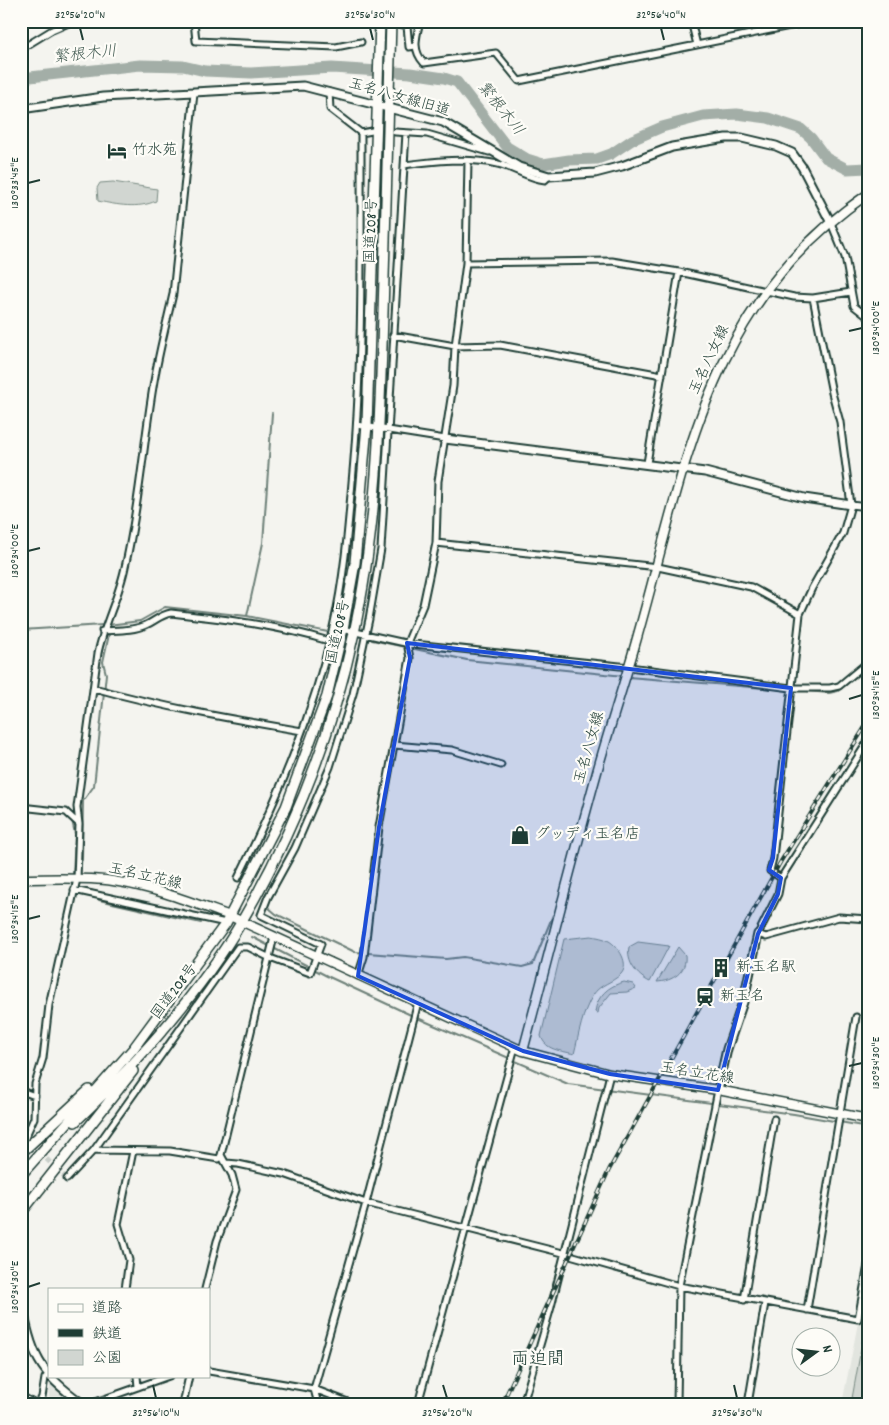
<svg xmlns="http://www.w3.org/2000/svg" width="889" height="1425" font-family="Dekko,'Klee One',sans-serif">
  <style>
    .built { fill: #e2e5df }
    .green { fill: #d1d6d1; stroke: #788a82 }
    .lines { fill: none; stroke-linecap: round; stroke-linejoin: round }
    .stream { stroke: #6e8179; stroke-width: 2 }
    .river { stroke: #a3aea7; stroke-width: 11 }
    .street-tunnel { stroke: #c9cfca; stroke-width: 5; stroke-dasharray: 5 2.5; stroke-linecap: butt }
    .street-casing { stroke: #1f3d34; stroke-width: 9 }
    .secondary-casing { stroke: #1f3d34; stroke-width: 11 }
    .primary-casing { stroke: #1f3d34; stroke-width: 11 }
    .highway-casing { stroke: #1f3d34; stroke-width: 12 }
    .street { stroke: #fdfcf7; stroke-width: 5 }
    .secondary { stroke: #fdfcf7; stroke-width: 7 }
    .primary { stroke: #fdfcf7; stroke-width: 8 }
    .highway { stroke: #fdfcf7; stroke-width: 9 }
    .rail-casing { stroke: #1f3d34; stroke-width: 4 }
    .rail { stroke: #fdfcf7; stroke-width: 2; stroke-dasharray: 5.5; stroke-linecap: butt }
    .marked { fill: #1d4ed8; fill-opacity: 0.2; stroke: #1d4ed8; stroke-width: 4; stroke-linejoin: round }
    .ticks { fill: none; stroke: #1f3d34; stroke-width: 2 }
    .labels { text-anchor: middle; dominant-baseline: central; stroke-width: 4.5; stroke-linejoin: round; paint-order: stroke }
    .street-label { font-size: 15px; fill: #1f3d34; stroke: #fdfcf7 }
    .poi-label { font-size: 15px; fill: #1f3d34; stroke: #fdfcf7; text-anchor: start }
    .water-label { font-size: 16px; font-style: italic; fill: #475f56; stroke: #fdfcf7 }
    .quarter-label { font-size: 18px; fill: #1f3d34; stroke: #fdfcf7 }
    .neatline { fill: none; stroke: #1f3d34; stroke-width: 2 }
    .ticks-label { font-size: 12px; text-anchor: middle; fill: #1f3d34 }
  </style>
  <rect width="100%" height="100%" fill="#f4f4ef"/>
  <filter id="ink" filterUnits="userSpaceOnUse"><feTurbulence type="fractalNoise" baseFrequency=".02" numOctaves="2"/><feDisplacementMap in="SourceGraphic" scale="10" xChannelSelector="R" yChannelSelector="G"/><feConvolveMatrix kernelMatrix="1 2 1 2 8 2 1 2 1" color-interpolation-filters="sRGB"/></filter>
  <g filter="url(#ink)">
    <path class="built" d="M868 1272V1404H842Z
      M50 1384 70 1403 72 1404H48Z"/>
    <path class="green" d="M113 182 157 189 156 201C138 209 117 205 98 201L97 188 100 183Z
      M591 936C597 937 604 938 609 941 619 947 630 964 621 974 612 983 600 984 593 995 582 1013 579 1034 574 1054 560 1050 546 1051 541 1036L564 939Z
      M638 942 669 946 650 982C637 976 626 962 629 947Z
      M678 947 685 955C687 972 673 981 657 982Z
      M624 982 633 984 636 988 627 992 611 993 599 1008 598 1013 595 1012C597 996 608 986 624 982Z
      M865 1327H868V1404H851Z"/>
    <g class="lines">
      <path class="stream" d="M247 616 263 543 272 413
        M108 625 140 621 165 607 247 616 328 632
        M21 630 104 625
        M372 640 467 660 624 676
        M628 677 788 690
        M795 690 829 693 838 691 863 671
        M21 810 32 811
        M72 820 75 834 73 875
        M82 860 83 801 94 786 106 674 103 662 111 625
        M81 888 127 899
        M99 900 201 923
        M269 908 276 914 355 952 446 959 463 957 522 967 533 964 553 915
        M252 937 327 976 413 1016 568 1084 794 1114 868 1127"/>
      <path class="river" d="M21 78 140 65 183 66 205 71 251 73 332 68 410 73 444 78 457 82 507 147 527 159 543 164 569 160 597 159 611 154 632 140 662 127 703 116 737 114 768 118 801 129 811 138 826 158 847 169 868 168"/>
      <path class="street-tunnel" d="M25 1138 67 1179"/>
      <g class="street-casing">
        <path id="street" d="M194 21 196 41 336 47 361 42
          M420 21C416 38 412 50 424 63L496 53 519 81 815 21
          M691 21 697 45
          M391 22 407 26 409 47 415 46
          M21 49 52 30 73 21
          M329 92 330 109 361 133 372 131
          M395 132 427 134 489 152
          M468 161 466 263 455 346 453 386 438 481 436 543 423 605 407 643 410 658 394 745 452 750 501 765
          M404 165C434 161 468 157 498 164 515 168 527 178 545 180L549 176
          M831 223 845 257 854 306 868 317
          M466 263 612 261 679 272 794 297 813 298 851 292
          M393 335 455 346 500 345 662 375
          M357 425 445 439
          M647 463 679 272
          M851 505 868 507
          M436 543 658 567 751 587 800 614
          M333 627 405 643 629 667 791 688H830L839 686 868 662
          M102 631C116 630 133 631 146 625 155 621 160 615 171 613 224 619 277 625 329 641
          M94 688C162 707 231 719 302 731
          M868 741 781 878 778 894 758 934 766 937 839 917 868 919
          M21 807 66 812 79 824
          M238 878C278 797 313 716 333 627 344 580 348 530 352 482 363 366 361 250 361 133
          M781 878 770 871 773 858 800 614 812 588 843 533 851 505 840 422 832 393 813 298
          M74 890 226 923
          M358 976 364 957 379 827 394 745
          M21 1091 35 1096
          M21 1137 25 1138 34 1118 35 1084 43 1058 49 1005 77 879 79 824 77 807 98 653C104 624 119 597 125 567 139 508 143 447 153 387 158 356 166 325 173 294L194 93
          M94 1150 170 1151 219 1159 221 1155
          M226 1163 238 1164 284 1174 366 1203 563 1253 679 1286 858 1319 868 1265
          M67 1179 94 1150 238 947H248L270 958 310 973 321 944 261 915 268 897 295 848 330 767 353 694 369 619 381 549 406 133
          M125 1289 129 1260 118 1224 133 1151
          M205 1289 217 1241 236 1190 232 1175 221 1155 274 937
          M744 1300 774 1119
          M807 1310 856 1017
          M209 1371 314 1389 353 1404
          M137 1376 138 1387
          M21 1396 33 1403H39L42 1397 45 1378 48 1375
          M90 1404 169 1376
          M183 1404 189 1376
          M318 1404 314 1389 366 1203 418 1002
          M418 1404 515 1047
          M523 1404 551 1307 610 1074
          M677 1404 679 1286 718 1090
          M748 1404 765 1303"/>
      </g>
      <g class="secondary-casing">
        <path id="secondary" d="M21 109 103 97 303 86 443 122 519 167 549 176 595 173 622 166 672 147 726 138H742L776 146 792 153 802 167 831 223
          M445 439 705 472 804 498 851 505
          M718 1090 727 1049 744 999 758 934
          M21 1301C32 1355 37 1371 83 1404"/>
      </g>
      <g class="primary-casing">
        <path id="primary" d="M21 879C51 879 83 877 113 881 153 887 191 902 230 916L523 1051 610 1074 718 1090 868 1119
          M523 1051C548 958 571 865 597 772 609 729 623 687 635 645 686 469 703 307 868 194"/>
      </g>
      <g class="highway-casing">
        <path id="highway" d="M75 1122C138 1062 198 996 242 921 294 831 332 734 354 633 377 528 380 421 383 313 386 216 388 119 391 21
          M21 1153 89 1090
          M21 1175 133 1049 226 923 286 807 327 696 343 629 355 563 367 425 380 21
          M21 1213 133 1071"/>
      </g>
      <use href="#street" class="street"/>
      <use href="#secondary" class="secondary"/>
      <use href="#primary" class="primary"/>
      <use href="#highway" class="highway"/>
      <g class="rail-casing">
        <path id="rail" d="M502 1404 609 1170 781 861 868 722"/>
      </g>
      <use href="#rail" class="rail"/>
    </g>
  </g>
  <path class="marked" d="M407 643 791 688 773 858 769 870 781 878 778 894 758 934 718 1090 610 1074 523 1051 358 976 379 827 410 658Z"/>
  <path class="ticks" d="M80 28 83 40M370 28 373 40M661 28 664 40M28 183 40 180M849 331 862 328M28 551 40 548M849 699 862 695M28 919 40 916M849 1066 862 1063M28 1287 40 1283M153 1385 156 1398M443 1385 447 1398M734 1385 737 1398"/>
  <defs>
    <g id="hotel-bare" transform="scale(1.5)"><path d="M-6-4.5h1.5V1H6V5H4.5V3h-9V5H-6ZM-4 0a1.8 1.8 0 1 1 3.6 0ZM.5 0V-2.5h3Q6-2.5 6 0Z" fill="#1f3d34" stroke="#fdfcf7" stroke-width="2.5" paint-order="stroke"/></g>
    <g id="shop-bare" transform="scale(1.5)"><path d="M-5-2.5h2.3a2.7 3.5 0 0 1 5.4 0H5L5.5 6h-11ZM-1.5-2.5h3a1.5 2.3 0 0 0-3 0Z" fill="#1f3d34" stroke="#fdfcf7" stroke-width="2.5" paint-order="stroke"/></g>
    <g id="building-bare" transform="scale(1.5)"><path d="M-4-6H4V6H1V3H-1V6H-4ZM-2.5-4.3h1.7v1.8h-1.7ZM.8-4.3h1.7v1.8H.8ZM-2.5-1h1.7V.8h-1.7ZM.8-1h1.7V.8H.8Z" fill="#1f3d34" stroke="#fdfcf7" stroke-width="2.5" paint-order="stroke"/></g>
    <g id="station-bare" transform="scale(1.5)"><path d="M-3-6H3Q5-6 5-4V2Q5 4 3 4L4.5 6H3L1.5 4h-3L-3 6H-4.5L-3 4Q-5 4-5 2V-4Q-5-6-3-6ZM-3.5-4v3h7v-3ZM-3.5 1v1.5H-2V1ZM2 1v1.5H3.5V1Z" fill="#1f3d34" stroke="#fdfcf7" stroke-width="2.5" paint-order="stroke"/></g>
  </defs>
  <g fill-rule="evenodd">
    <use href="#hotel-bare" x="117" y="151"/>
    <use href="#shop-bare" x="520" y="835"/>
    <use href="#building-bare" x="721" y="968"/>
    <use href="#station-bare" x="705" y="997"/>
  </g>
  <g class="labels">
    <g class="street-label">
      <text transform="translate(399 98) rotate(16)">玉名八女線旧道</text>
      <text transform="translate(372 231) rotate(-88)">国道208号</text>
      <text transform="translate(710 360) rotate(-65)">玉名八女線</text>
      <text transform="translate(339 632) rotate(-78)">国道208号</text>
      <text transform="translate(590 748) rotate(-74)">玉名八女線</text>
      <text transform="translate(145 877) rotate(13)">玉名立花線</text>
      <text transform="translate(175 992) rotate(-53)">国道208号</text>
      <text transform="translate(697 1074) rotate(9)">玉名立花線</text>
    </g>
    <g class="poi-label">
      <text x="132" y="151">竹水苑</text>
      <text x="535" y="835">グッディ玉名店</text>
      <text x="736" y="968">新玉名駅</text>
      <text x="720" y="997">新玉名</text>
    </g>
    <g class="water-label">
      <text transform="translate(85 55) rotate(-6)">繁根木川</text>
      <text transform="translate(500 109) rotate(51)">繁根木川</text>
    </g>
    <g class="quarter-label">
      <text x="538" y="1360">両迫間</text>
    </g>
  </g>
  <rect width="889" height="1425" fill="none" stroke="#fdfcf7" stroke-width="55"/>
  <rect x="48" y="1288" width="162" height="90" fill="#fdfcf7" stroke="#a4b0a9"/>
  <rect x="58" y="1304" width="25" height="8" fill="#fdfcf7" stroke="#a4b0a9"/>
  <text x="92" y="1312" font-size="15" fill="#1f3d34">道路</text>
  <rect x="58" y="1329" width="25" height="8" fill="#1f3d34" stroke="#a4b0a9"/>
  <text x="92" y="1338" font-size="15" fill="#1f3d34">鉄道</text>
  <rect x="58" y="1350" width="25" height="15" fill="#d1d6d1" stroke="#a4b0a9"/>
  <text x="92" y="1362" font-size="15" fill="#1f3d34">公園</text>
  <g transform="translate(816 1352) rotate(75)"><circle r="24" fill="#fdfcf7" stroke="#a4b0a9"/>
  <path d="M0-4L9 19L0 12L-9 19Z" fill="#1f3d34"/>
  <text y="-8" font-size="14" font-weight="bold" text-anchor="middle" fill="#1f3d34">N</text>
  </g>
  <rect x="28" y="28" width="834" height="1370" class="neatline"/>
  <g class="ticks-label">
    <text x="80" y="18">32°56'20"N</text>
    <text x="370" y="18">32°56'30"N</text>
    <text x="661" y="18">32°56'40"N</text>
    <text transform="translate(14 183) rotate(-90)" y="4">130°33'45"E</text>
    <text transform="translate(875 328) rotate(-90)" y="4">130°34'00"E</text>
    <text transform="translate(14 551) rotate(-90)" y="4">130°34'00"E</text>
    <text transform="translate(875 695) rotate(-90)" y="4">130°34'15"E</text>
    <text transform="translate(14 919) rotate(-90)" y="4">130°34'15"E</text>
    <text transform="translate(875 1063) rotate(-90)" y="4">130°34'30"E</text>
    <text transform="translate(14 1287) rotate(-90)" y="4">130°34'30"E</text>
    <text x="156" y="1416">32°56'10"N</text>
    <text x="447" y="1416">32°56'20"N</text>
    <text x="737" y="1416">32°56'30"N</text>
  </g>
</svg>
